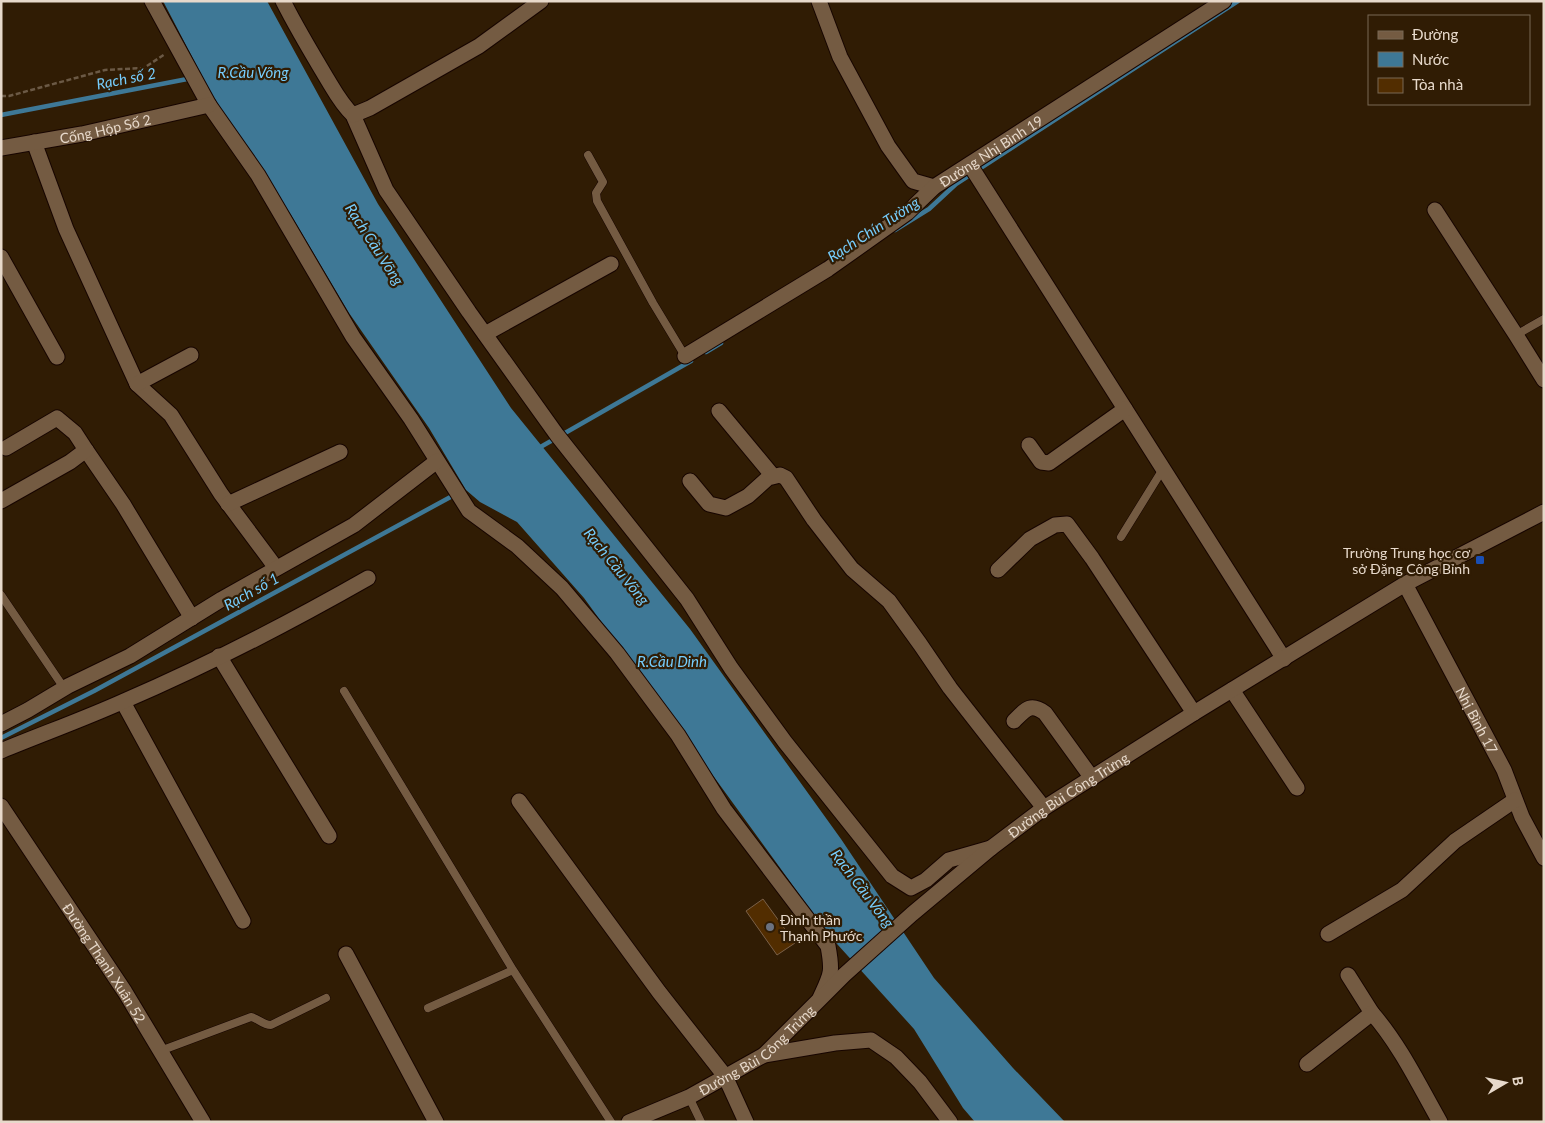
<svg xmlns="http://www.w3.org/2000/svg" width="1545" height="1123" font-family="Lato,sans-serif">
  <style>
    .water { fill: #3e7896 }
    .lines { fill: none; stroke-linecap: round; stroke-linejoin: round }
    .stream { stroke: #3e7896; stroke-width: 4.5 }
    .building { fill: #522d00; stroke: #7a6048 }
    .lane-casing { stroke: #170500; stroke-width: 9 }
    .street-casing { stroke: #170500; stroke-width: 17 }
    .secondary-casing { stroke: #170500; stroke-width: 17 }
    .path { stroke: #6b5945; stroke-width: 2.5; stroke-dasharray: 5 2.5; stroke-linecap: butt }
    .lane { stroke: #745b42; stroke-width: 8 }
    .street { stroke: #745b42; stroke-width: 15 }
    .secondary { stroke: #745b42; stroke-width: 15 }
    .transit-dot { fill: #1a4fb4; stroke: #301c04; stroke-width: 2 }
    .worship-dot { fill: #6b7280; stroke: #301c04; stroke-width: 2 }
    .labels { text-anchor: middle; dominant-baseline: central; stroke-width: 4.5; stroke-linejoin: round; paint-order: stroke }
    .street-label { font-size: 14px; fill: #e7d9cb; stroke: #301c04 }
    .poi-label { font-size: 14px; fill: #e7d9cb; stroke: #301c04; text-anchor: end }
    .water-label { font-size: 15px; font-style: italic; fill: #76cdfc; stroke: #301c04 }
  </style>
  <rect width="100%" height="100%" fill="#301c04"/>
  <path class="water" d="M163 1H267L378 204 511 408 690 629 841 839 934 978 1013 1068 1065 1122H975L963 1108 914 1029 828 934 584 598 517 522 480 502 466 490 429 428 349 313 291 215 214 99Z"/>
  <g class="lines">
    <path class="stream" d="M1 115 208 75
      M895 230 929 209 956 184 1238 1
      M706 352 721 343
      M537 449 691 361
      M1 738 94 691 456 494"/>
  </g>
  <path class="building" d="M763 899 795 943 777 955 746 911Z"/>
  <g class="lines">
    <g class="lane-casing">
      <path id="lane" d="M588 155 603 182 596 193 597 201 653 303 685 356
        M1516 335 1544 319
        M1121 537 1163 469
        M1 595 64 688
        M344 691 513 970 611 1122
        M428 1008 513 970
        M160 1051 251 1017C258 1018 262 1025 271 1025L326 998
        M689 1097 701 1122"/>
    </g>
    <g class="street-casing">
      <g id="street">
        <path d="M152 1 209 105 258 175 353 337 411 419 469 511 517 546 562 588 617 653 678 735 724 809 828 946C833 973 831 974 820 998"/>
        <path d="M283 1C296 27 311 52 326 77 334 90 341 104 353 115L386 190 469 312 557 435 687 599 731 668 785 742 892 876 911 888 926 880 949 860 991 848"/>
        <path d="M819 1 840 57 888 146 913 181 934 187"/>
        <path d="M353 115 370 108 479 46 541 1"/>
        <path d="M34 142 66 229 137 384 171 415 221 494 268 557 276 568"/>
        <path id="s1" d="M1 148 82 134 209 105"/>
        <path d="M970 165 1284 659"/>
        <path d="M1435 210 1516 335 1544 380"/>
        <path d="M1 257 57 357"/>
        <path d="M485 334 611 264"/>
        <path id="s2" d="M685 356 828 269 907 213 934 187 1224 1"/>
        <path d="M137 384 191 355"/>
        <path d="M719 411 773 476"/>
        <path d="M1029 445 1041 462 1049 463 1125 409"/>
        <path d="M86 450 123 504 192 618"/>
        <path d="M690 481 709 504 726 508 748 496 768 478 780 475 786 478 814 520 852 569 889 601 920 644 950 688 1044 808"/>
        <path d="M1 501 70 462 86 450 75 433 57 418 6 448"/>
        <path d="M228 504 340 452"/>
        <path d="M998 570 1030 539 1055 525 1067 524 1092 558 1194 713"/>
        <path id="s3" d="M1405 584 1504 770 1522 817 1544 858"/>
        <path d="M219 656 329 836"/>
        <path d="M1232 690 1297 788"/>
        <path d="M123 702 243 921"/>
        <path d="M1014 721C1025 710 1030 702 1045 713L1092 778"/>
        <path d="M1 724 28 710 68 686 130 656 222 599 354 525 437 461"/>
        <path d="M1 751C42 734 84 719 124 701 208 665 289 623 368 578"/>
        <path d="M519 801 659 992 725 1076 746 1122"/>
        <path id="s4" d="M1 806 125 992 203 1122"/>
        <path d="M1328 934 1402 890 1455 841 1515 800"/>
        <path d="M346 954 436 1122"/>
        <path d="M1348 975 1372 1013"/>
        <path d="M764 1055 835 1043 871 1040 896 1057 920 1082 950 1122"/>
        <path d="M1307 1064 1372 1013C1400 1045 1419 1085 1440 1122"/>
      </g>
    </g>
    <g class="secondary-casing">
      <g id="secondary">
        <path id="s5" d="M629 1122 689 1097 764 1055 844 975 912 914 991 848 1044 808 1194 713 1405 584 1544 512"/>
      </g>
    </g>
    <path class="path" d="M1 96H9L105 70 144 68 165 54"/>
    <use href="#lane" class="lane"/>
    <use href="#street" class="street"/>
    <use href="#secondary" class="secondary"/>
  </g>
  <rect class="transit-dot" x="1475" y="555" width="10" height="10" rx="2.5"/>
  <circle class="worship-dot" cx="770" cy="927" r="5"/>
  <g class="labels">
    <g class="street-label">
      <text stroke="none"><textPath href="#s1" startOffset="106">Cống Hộp Số 2</textPath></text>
      <text stroke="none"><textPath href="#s2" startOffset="369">Đường Nhị Bình 19</textPath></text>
      <text stroke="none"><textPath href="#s3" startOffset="154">Nhị Bình 17</textPath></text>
      <text stroke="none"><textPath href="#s5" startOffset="552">Đường Bùi Công Trừng</textPath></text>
      <text stroke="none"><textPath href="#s4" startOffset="188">Đường Thạnh Xuân 52</textPath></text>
      <text stroke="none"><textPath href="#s5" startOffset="148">Đường Bùi Công Trừng</textPath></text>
    </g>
    <g class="poi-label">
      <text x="1470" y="552">Trường Trung học cơ<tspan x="1470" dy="16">sở Đặng Công Bỉnh</tspan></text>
      <text x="780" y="919" text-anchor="start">Đình thần<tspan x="780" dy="16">Thạnh Phước</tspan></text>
    </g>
    <g class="water-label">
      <text x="253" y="72">R.Cầu Võng</text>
      <text transform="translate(126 78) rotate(-11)">Rạch số 2</text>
      <text transform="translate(873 229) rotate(-33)">Rạch Chín Tường</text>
      <text transform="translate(375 244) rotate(57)">Rạch Cầu Võng</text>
      <text transform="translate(617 566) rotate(51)">Rạch Cầu Võng</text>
      <text transform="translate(251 591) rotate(-29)">Rạch số 1</text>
      <text x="672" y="661">R.Cầu Dinh</text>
      <text transform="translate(863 888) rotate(53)">Rạch Cầu Võng</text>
    </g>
  </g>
  <rect width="1545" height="1123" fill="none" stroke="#e7d9cb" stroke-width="5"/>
  <rect x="1368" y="15" width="162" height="90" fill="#301c04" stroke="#796854"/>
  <rect x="1378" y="31" width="25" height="8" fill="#745b42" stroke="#796854"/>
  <text x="1412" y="40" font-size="15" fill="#e7d9cb">Đường</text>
  <rect x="1378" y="52" width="25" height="15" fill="#3e7896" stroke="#796854"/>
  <text x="1412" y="65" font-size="15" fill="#e7d9cb">Nước</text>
  <rect x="1378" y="78" width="25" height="15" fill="#522d00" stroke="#796854"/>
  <text x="1412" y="90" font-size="15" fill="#e7d9cb">Tòa nhà</text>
  <g transform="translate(1505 1083) rotate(81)" stroke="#301c04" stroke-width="4" paint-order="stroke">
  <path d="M0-4L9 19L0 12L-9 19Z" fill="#e7d9cb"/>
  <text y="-8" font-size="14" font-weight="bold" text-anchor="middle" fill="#e7d9cb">B</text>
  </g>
</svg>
